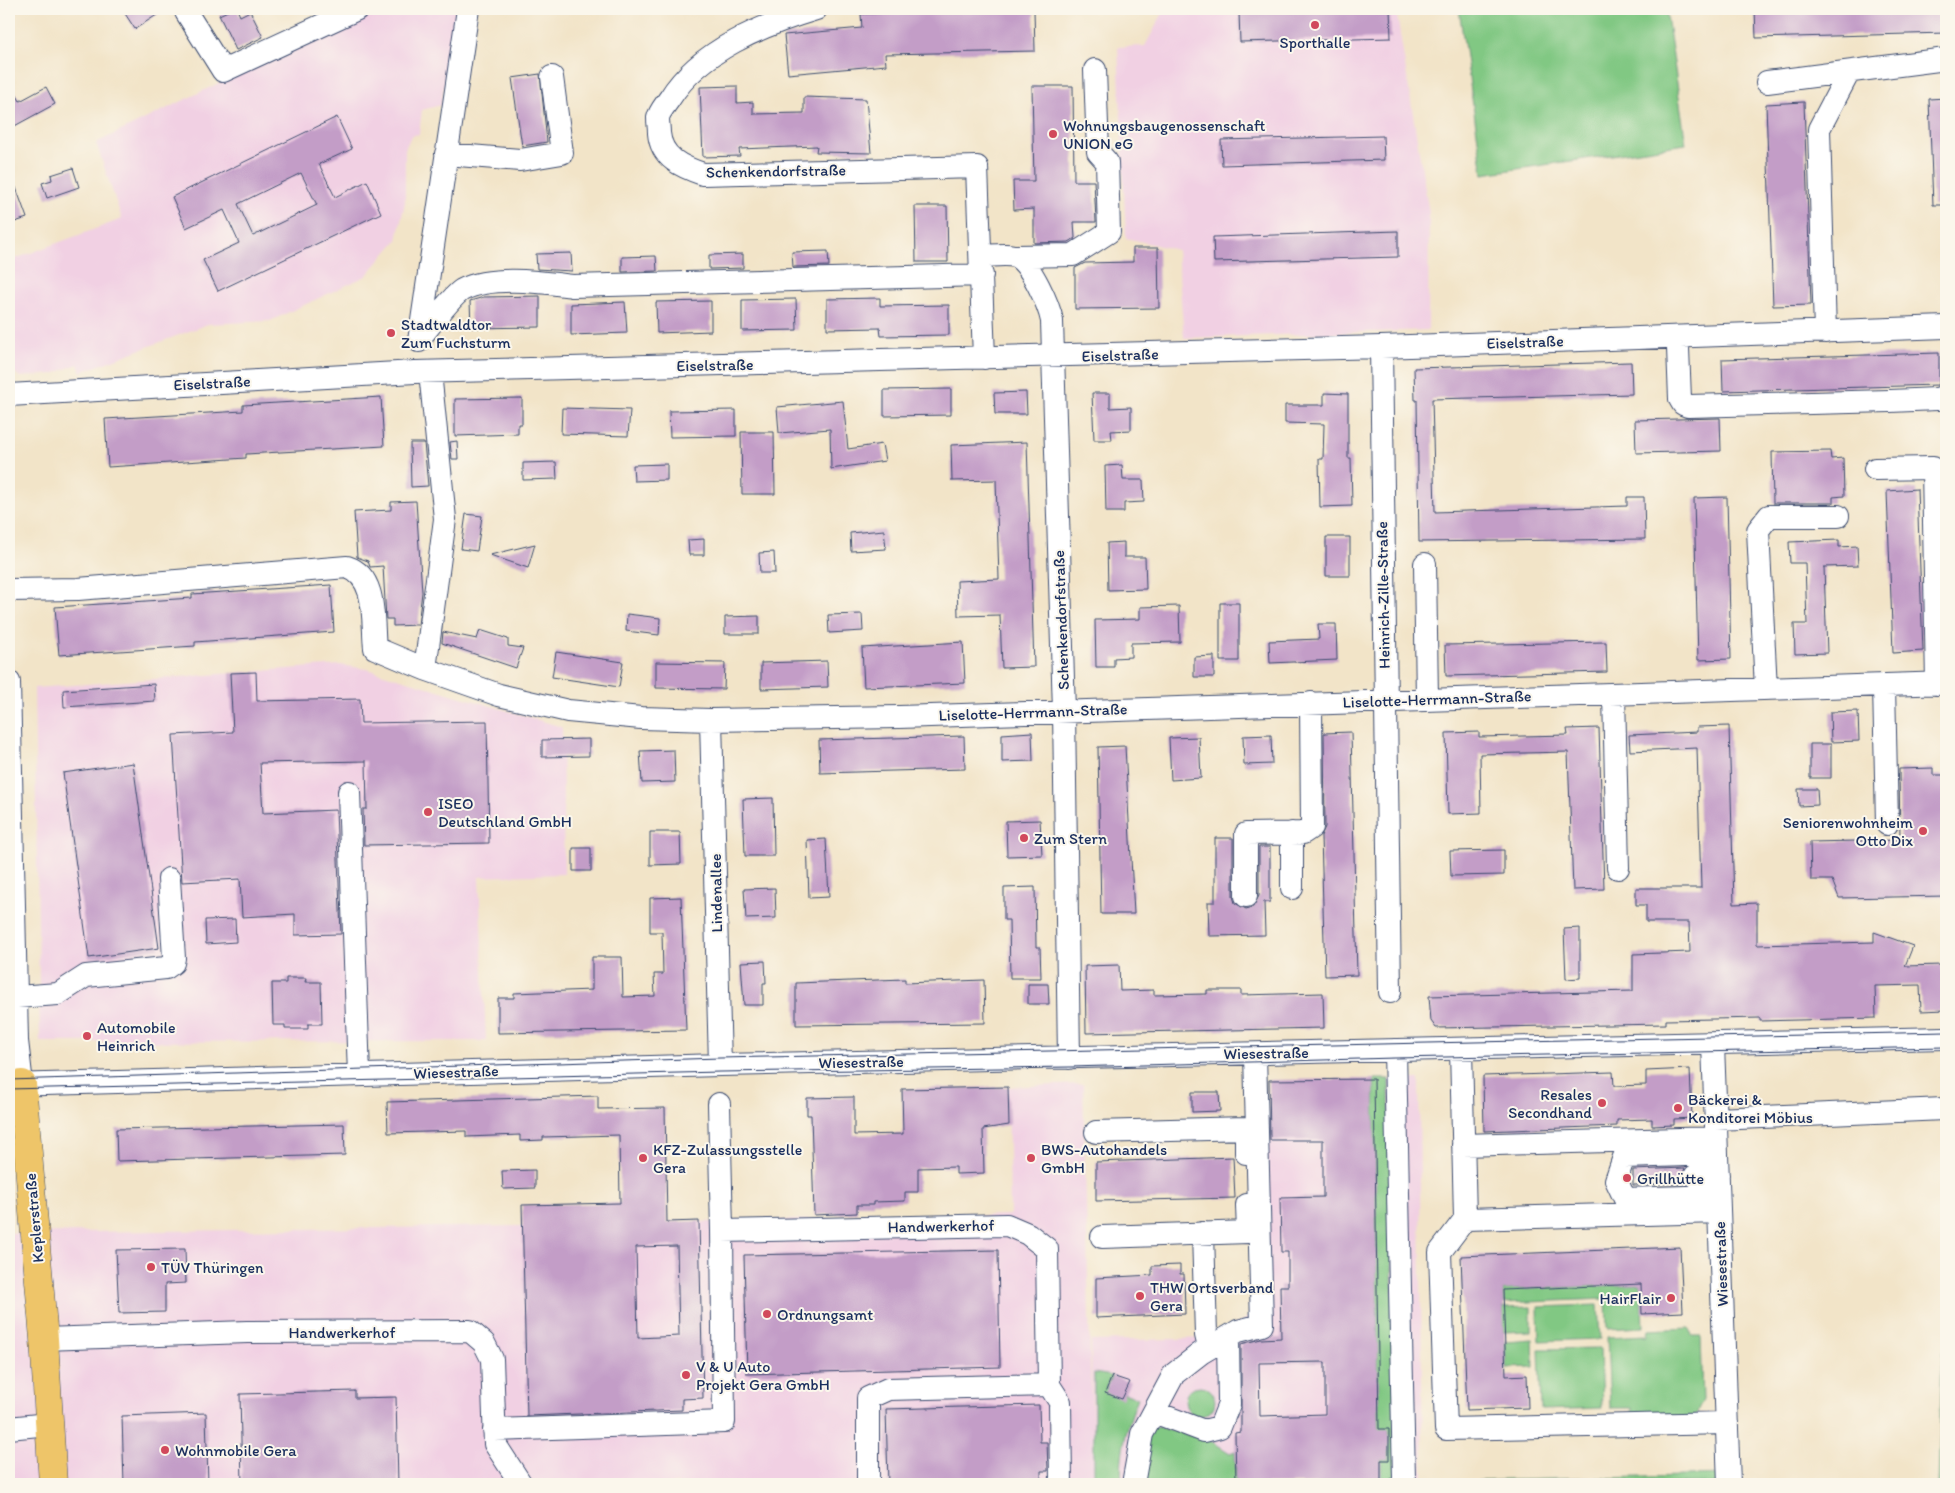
<svg xmlns="http://www.w3.org/2000/svg" width="1955" height="1493" font-family="Itim,sans-serif">
  <style>
    .built { fill: #f1d0e3 }
    .green { fill: #81c883; stroke: #4e7c70 }
    .building { fill: #c39dc7; fill-rule: evenodd }
    .lines { fill: none; stroke-linecap: round; stroke-linejoin: round }
    .minor-casing { stroke: #3b4a6e; stroke-width: 24 }
    .major-casing { stroke: #3b4a6e; stroke-width: 29 }
    .minor { stroke: #fff; stroke-width: 22 }
    .major { stroke: #eec569; stroke-width: 28 }
    .tram { stroke: #1b2f5e; stroke-width: 1 }
    .poi-dot { fill: #d1495b; stroke: #fbf7ec; stroke-width: 2 }
    .labels { text-anchor: middle; dominant-baseline: central; stroke-width: 4; stroke-linejoin: round; paint-order: stroke }
    .poi-label { font-size: 16px; fill: #1b2f5e; stroke: #fbf7ec; text-anchor: start }
    .street-label { font-size: 16px; fill: #1b2f5e; stroke: #fbf7ec }
  </style>
  <rect width="100%" height="100%" fill="#fbf7ec"/>
  <filter id="ink" filterUnits="userSpaceOnUse"><feTurbulence type="fractalNoise" baseFrequency=".02" numOctaves="2"/><feDisplacementMap in="SourceGraphic" scale="10" xChannelSelector="R" yChannelSelector="G"/><feConvolveMatrix kernelMatrix="1 2 1 2 8 2 1 2 1" color-interpolation-filters="sRGB"/></filter>
  <filter id="wash" filterUnits="userSpaceOnUse"><feTurbulence type="fractalNoise" baseFrequency=".0096" numOctaves="4" result="noise"/><feDisplacementMap in="SourceGraphic" scale="20" xChannelSelector="R" yChannelSelector="G"/><feGaussianBlur stdDeviation="1.12" result="paint"/><feColorMatrix in="noise" values="0 0 0 0 0 0 0 0 0 0 0 0 0 0 0 0 0 1.4 0 .05"/><feComposite in="paint" operator="in"/></filter>
  <g filter="url(#wash)">
    <rect width="100%" height="100%" fill="#f2e4c8"/>
    <path class="built" d="M371 9H456L441 105 422 110 419 134 411 136 405 149V202L397 240 366 276 270 321 208 324 81 372 78 364 53 374 32 376 20 377 11 369 9 359V261L122 219 96 143Z
      M1165 9H1396L1429 213 1428 330 1184 338 1177 250 1126 238 1118 47 1145 46Z
      M340 665 367 669 562 727 564 874 479 877 486 1041 40 1042 34 688Z
      M1419 1079 1423 1484H9V1233L522 1226 1010 1215 1008 1087 1083 1084 1092 1433 1091 1341 1215 1338 1258 1311 1252 1117H1269V1080Z"/>
    <path class="green" d="M1459 9H1666L1686 144 1483 174Z
      M1374 1079H1389L1396 1484H1381V1460H1389V1430L1379 1429Z
      M1641 1284 1643 1327 1607 1329 1606 1299 1503 1303V1290Z
      M1598 1305 1600 1339 1539 1341 1538 1307Z
      M1531 1307V1331L1504 1332 1503 1308Z
      M1690 1328 1692 1336H1701L1703 1400 1695 1417 1633 1424 1632 1408H1610L1607 1337 1647 1335 1648 1330Z
      M1533 1339 1534 1367 1506 1368 1505 1341Z
      M1600 1348 1602 1408 1541 1410 1539 1349Z
      M1942 1352H1946V1484H1938Z
      M1094 1373 1112 1376 1106 1387 1138 1398C1127 1425 1119 1455 1122 1484H1094Z
      M1185 1401a15 15 0 1 1 30 0a15 15 0 1 1-30 0Z
      M1159 1427 1211 1441 1230 1453 1235 1451 1236 1484H1140L1143 1430Z
      M1729 1475V1484H1423V1482Z"/>
    <g id="blocks">
      <path class="building" d="M122 9H166L135 29Z
        M232 9H237L240 16 250 11 263 37 236 50 219 15Z
        M1249 9H1390L1391 38 1240 42 1239 12 1249 11Z
        M1755 9H1946V33L1756 38Z
        M1034 10 1035 51 885 54 886 65 788 74 784 35 862 28 861 14Z
        M540 74 547 142 522 146 512 78Z
        M9 81 20 101 46 87 55 104 9 129Z
        M737 86V103L753 102V114L804 113V97L866 99 871 153 816 152 817 146 739 149 740 156 703 157 700 87Z
        M1032 86H1073L1074 181H1094L1096 222H1074L1075 238 1069 242 1034 243V209L1014 210 1013 181H1034Z
        M1946 98V205H1933L1929 99Z
        M1804 102 1811 305 1773 306 1766 104Z
        M337 117 352 149 319 164 335 197 367 181 381 213 218 291 203 260 239 243 224 210 186 228 172 197ZM301 173 317 205 253 236 238 204Z
        M1383 136 1384 160 1222 165 1221 140Z
        M73 168 79 187 47 198 42 183 52 180 51 175Z
        M11 174 27 218 9 224V175Z
        M915 206H947L948 262H916Z
        M1398 231V257L1214 262 1213 237Z
        M1133 248H1158L1159 308 1075 309V268L1085 263 1133 262Z
        M828 251 829 266 793 267 792 252Z
        M571 253 572 271 537 269 536 254Z
        M743 254V268L709 269V255Z
        M656 256 657 271 622 272V257Z
        M540 296V327L471 328 470 301 484 297Z
        M880 298V306L949 305V335L881 336 880 328 827 329V299Z
        M796 299 797 330 742 331V300Z
        M711 301V331L657 333 656 302Z
        M625 302 627 333 571 335V304Z
        M1939 353V384L1938 385 1723 391 1722 359Z
        M1631 362 1632 394 1432 399 1435 512 1627 506V497H1644L1645 539 1419 542 1417 400H1415L1414 368Z
        M951 389V415L884 416V390Z
        M1026 392 1027 414H995L994 393Z
        M1092 393H1110V408L1131 407V430L1111 431 1112 440H1094Z
        M1324 393 1348 394V458H1351L1352 506 1320 507 1319 459H1323L1324 424 1285 423V405H1324Z
        M381 397 384 446 246 454V458L108 467 105 419 243 411V405Z
        M522 398V424H518V434L455 436V399Z
        M843 401 848 449 882 444 885 461 831 469 830 429 779 433 777 407Z
        M562 408 630 410 628 436 561 434Z
        M736 410V436L670 437 669 411Z
        M1720 418 1721 451 1636 453 1635 420Z
        M741 432H774L775 494H742Z
        M457 441 458 459H452L450 442Z
        M1027 442 1034 667 1002 668 1000 615 958 616 957 581 999 579 996 480 952 481 951 445Z
        M410 443H424L428 486 411 487Z
        M1830 451 1831 459 1843 458 1844 496 1833 497V503H1773L1772 452Z
        M556 462 557 479 523 480V463Z
        M667 464V480L634 481 633 465Z
        M1122 465 1123 480H1143L1144 502 1124 503V512H1106L1105 466Z
        M1917 489 1923 651 1893 653 1887 491Z
        M1727 497 1731 659 1698 660 1694 498Z
        M416 501 422 592 418 625 393 626V619H386L383 566 370 567 368 561 357 557 354 512 391 510V502Z
        M466 514 482 516 477 551 461 549Z
        M884 530 886 549 851 551 850 533Z
        M1326 537H1350V576H1326Z
        M704 539V555H689L688 540Z
        M1839 540V547L1857 546 1858 566 1824 567 1827 653 1795 654 1794 624H1807L1805 563H1790L1789 542Z
        M1124 542V557H1145L1146 589 1108 590 1107 543Z
        M535 544 528 568 490 555Z
        M774 552 775 573H760L759 553Z
        M331 585 334 632 195 642V646L59 655 55 607 192 598V594Z
        M1220 603H1239V661H1220Z
        M1179 606 1180 642 1131 643V657L1114 658V667H1096L1095 620 1140 619V607Z
        M627 614 660 618 659 635 626 631Z
        M862 614 863 631 829 633 828 615Z
        M759 616V634H725V617Z
        M1318 624H1336L1337 660 1270 663 1269 641 1319 639Z
        M480 630 508 639V646L523 648 516 668 442 643 443 632 477 639Z
        M963 642 965 683 864 687 862 648Z
        M1606 642 1607 672 1446 676 1445 645Z
        M556 652 623 662 619 687 552 677Z
        M1214 656V677H1194V657Z
        M827 661 828 687 761 689V663Z
        M656 662 725 663 724 689 656 688Z
        M256 672 257 701 360 699 361 723 487 721 489 843 364 845 363 809H367L366 761 260 763 263 813 336 810 341 934 295 935V914L242 917 240 879 182 882 173 735 233 732 230 673Z
        M154 684 155 701 64 707 63 690Z
        M1858 711 1859 741 1831 742 1830 712Z
        M1729 726 1734 904 1757 903V945L1874 942V932L1913 946 1905 966 1941 965V971H1946V1010L1921 1011 1920 985 1875 986 1876 1018 1760 1021V1018L1666 1020V1024L1436 1028 1431 1021 1429 996 1633 991V954L1690 952 1689 922H1646V905H1636V888H1701L1697 748 1630 751 1629 735 1697 732V727Z
        M1599 728 1604 889 1573 890 1568 752 1480 754 1481 813 1448 814 1446 733 1479 732V737L1568 735 1567 729Z
        M1032 732 1033 761 1002 762V734Z
        M1351 732 1357 975 1325 976 1321 836 1325 827 1324 733Z
        M1271 735 1272 764 1244 765 1243 736Z
        M964 736 965 769 820 773 819 740Z
        M1199 737 1201 778 1171 780 1169 738Z
        M589 739V756L542 757V740Z
        M1810 744H1831V778H1810Z
        M1125 746 1134 914H1101L1098 747Z
        M674 750 675 782 642 783 640 751Z
        M133 763 159 948 89 958 63 773Z
        M1933 768V775H1946V896L1839 898 1832 880H1811L1810 842 1900 840 1899 769Z
        M1798 789H1817L1818 805 1799 806Z
        M773 798 774 856H745L743 799Z
        M1040 820 1042 855 1007 856 1006 821Z
        M650 832H680L681 864 650 865Z
        M1215 838H1233V896L1235 903 1246 909 1253 907 1259 896V847H1270V902H1264L1265 935 1209 936 1208 902H1215Z
        M826 839 829 897 809 898 807 840Z
        M573 848H591V871H573Z
        M1504 850V875L1451 876 1450 851Z
        M1035 887 1036 947H1040L1041 978H1010L1009 920H1004V888Z
        M775 888 776 918 746 919 744 889Z
        M681 897 686 1030 498 1033V998H514V993L592 990V957H622L623 997 655 996 654 974H663L662 932H650V898Z
        M235 919 236 942 206 944 205 920Z
        M1580 928V978L1566 979 1564 929Z
        M765 961 766 983H763V1005H744L741 962Z
        M1119 965 1120 991 1154 990V995L1207 994V990H1241V995L1323 993 1324 1028 1086 1033 1085 966Z
        M286 978H306L305 982H321L322 1024H308V1029H285V1025H273L272 983H286Z
        M905 979V983L984 980 985 1023 796 1025V983Z
        M1028 984H1048L1049 1004H1028Z
        M1690 1069 1692 1118 1674 1119V1125L1652 1126V1119L1617 1120V1126L1484 1131 1483 1076 1613 1072 1614 1086 1646 1085V1071Z
        M1374 1079 1379 1429H1389V1460H1381V1484H1236L1235 1433 1241 1432V1344L1261 1339 1281 1338 1280 1286H1288V1252H1281L1280 1198 1323 1197V1140H1270L1269 1080ZM1325 1362V1414L1260 1416 1259 1363Z
        M1008 1087 1009 1125 983 1129 984 1173 956 1174V1167L918 1168V1192H905V1201L873 1202V1205H857V1213L814 1215 811 1115H807V1098L854 1097V1135L903 1134 902 1089Z
        M1192 1092H1219L1220 1111 1192 1112Z
        M598 1096V1109L665 1108 667 1222 699 1221 703 1398 682 1399V1410L527 1416 522 1205 620 1203 619 1135 543 1137V1140L520 1141V1135L466 1137V1131L388 1133 387 1102ZM677 1246 679 1336 638 1338 636 1247Z
        M344 1124 345 1155 117 1161 116 1129Z
        M1233 1157 1235 1198 1096 1201V1162Z
        M1685 1168 1682 1176 1685 1184 1633 1185V1170Z
        M535 1170V1188L503 1189 502 1171Z
        M1680 1247 1683 1312 1642 1314 1641 1284 1503 1290 1506 1376 1527 1375 1528 1408 1467 1410 1461 1256Z
        M185 1249 186 1283 165 1284V1312L119 1313 116 1250Z
        M998 1250 1000 1367 747 1374 744 1255Z
        M1180 1265V1274H1184L1185 1314 1096 1318V1278L1152 1275V1266Z
        M1112 1376 1130 1382 1122 1399 1105 1393Z
        M355 1391V1398L396 1397 398 1484H242L240 1394Z
        M1039 1405 1040 1442H1047L1048 1471H1041V1484H888L886 1409Z
        M206 1413 208 1484H124L122 1416Z"/>
    </g>
  </g>
  <g filter="url(#ink)">
    <use href="#blocks" fill-opacity="0" stroke="#3b4a6e" stroke-width="1"/>
    <g class="lines">
      <g class="minor-casing">
        <path id="minor" d="M816 9C763 25 700 50 670 98 666 104 659 112 658 118 658 123 659 128 659 133 661 158 682 167 703 174L977 167 984 358
          M186 12 223 71 357 9
          M1767 82 1946 59
          M446 154 520 160 562 153 552 77
          M982 256C991 256 1009 253 1017 257 1031 265 1049 305 1052 321L1064 711 1069 1058
          M1016 256 1073 255 1109 232 1107 162 1098 152 1095 70
          M1825 332 1819 129 1849 72
          M1680 337 1678 348 1680 399 1683 404 1688 406 1890 401 1937 399 1946 396
          M419 339C428 328 452 296 462 290 492 275 540 282 572 286L982 275
          M419 341 468 9
          M1381 347 1390 992
          M9 395 415 372 1381 347 1946 327
          M1875 469 1933 468 1937 684
          M1425 564 1427 700
          M9 590 78 589 347 567C378 577 372 622 375 648L425 669 499 695 568 711 641 718 711 720 899 717 1946 683
          M425 669 445 519 430 372
          M9 682 17 1041 22 1084
          M1884 685 1887 824
          M1766 689 1758 530 1769 516H1838
          M1614 694 1618 868
          M711 720 720 1065
          M349 792 359 1075
          M1292 833V888
          M1246 896V834L1303 833 1312 827 1311 703
          M17 997 58 994 86 976 166 968 173 963 174 958 169 879
          M1713 1044 1729 1484
          M1461 1049 1465 1219 1719 1212
          M1395 1050 1404 1480 1402 1484
          M9 1085 720 1065 1946 1038
          M719 1104 722 1231 1007 1225 1028 1234 1047 1249 1049 1385
          M1716 1119 1944 1109
          M1096 1132 1246 1128V1153
          M1463 1145 1716 1138
          M1717 1154 1624 1157 1616 1180 1625 1199 1718 1196
          M1695 1176 1718 1175
          M1465 1219 1440 1252 1446 1429 1727 1423
          M1203 1233 1206 1335 1209 1348
          M1102 1237 1248 1232 1247 1205
          M44 1339 247 1332 470 1331 484 1343 492 1359 495 1444 521 1484
          M1154 1412 1204 1431 1220 1427 1229 1404 1228 1337
          M9 1428 48 1424
          M494 1430 724 1422 722 1231
          M868 1484V1398L888 1389 1049 1385 1060 1402 1061 1484
          M1133 1484 1142 1434 1174 1374 1201 1353 1238 1331 1262 1325 1255 1054"/>
      </g>
      <g class="major-casing">
        <path id="major" d="M22 1084 44 1339 53 1484"/>
      </g>
      <use href="#minor" class="minor"/>
      <use href="#major" class="major"/>
      <path class="tram" d="M9 1080 720 1058 1946 1032
        M9 1089 720 1072 1070 1067 1395 1058 1946 1047"/>
    </g>
  </g>
  <g class="poi-dot">
    <circle cx="1315" cy="25" r="5"/>
    <circle cx="1053" cy="134" r="5"/>
    <circle cx="391" cy="333" r="5"/>
    <circle cx="428" cy="812" r="5"/>
    <circle cx="1923" cy="831" r="5"/>
    <circle cx="1024" cy="838" r="5"/>
    <circle cx="87" cy="1036" r="5"/>
    <circle cx="1602" cy="1103" r="5"/>
    <circle cx="1678" cy="1108" r="5"/>
    <circle cx="643" cy="1158" r="5"/>
    <circle cx="1031" cy="1158" r="5"/>
    <circle cx="1627" cy="1178" r="5"/>
    <circle cx="151" cy="1267" r="5"/>
    <circle cx="1140" cy="1296" r="5"/>
    <circle cx="1671" cy="1298" r="5"/>
    <circle cx="767" cy="1314" r="5"/>
    <circle cx="686" cy="1375" r="5"/>
    <circle cx="165" cy="1450" r="5"/>
  </g>
  <g class="labels">
    <g class="poi-label">
      <text x="1315" y="42" text-anchor="middle">Sporthalle</text>
      <text x="1063" y="125">Wohnungsbaugenossenschaft<tspan x="1063" dy="18">UNION eG</tspan></text>
      <text x="401" y="324">Stadtwaldtor<tspan x="401" dy="18">Zum Fuchsturm</tspan></text>
      <text x="438" y="803">ISEO<tspan x="438" dy="18">Deutschland GmbH</tspan></text>
      <text x="1913" y="822" text-anchor="end">Seniorenwohnheim<tspan x="1913" dy="18">Otto Dix</tspan></text>
      <text x="1034" y="838">Zum Stern</text>
      <text x="97" y="1027">Automobile<tspan x="97" dy="18">Heinrich</tspan></text>
      <text x="1592" y="1094" text-anchor="end">Resales<tspan x="1592" dy="18">Secondhand</tspan></text>
      <text x="1688" y="1099">Bäckerei &amp;<tspan x="1688" dy="18">Konditorei Möbius</tspan></text>
      <text x="653" y="1149">KFZ-Zulassungsstelle<tspan x="653" dy="18">Gera</tspan></text>
      <text x="1041" y="1149">BWS-Autohandels<tspan x="1041" dy="18">GmbH</tspan></text>
      <text x="1637" y="1178">Grillhütte</text>
      <text x="161" y="1267">TÜV Thüringen</text>
      <text x="1150" y="1287">THW Ortsverband<tspan x="1150" dy="18">Gera</tspan></text>
      <text x="1661" y="1298" text-anchor="end">HairFlair</text>
      <text x="777" y="1314">Ordnungsamt</text>
      <text x="696" y="1366">V &amp; U Auto<tspan x="696" dy="18">Projekt Gera GmbH</tspan></text>
      <text x="175" y="1450">Wohnmobile Gera</text>
    </g>
    <g class="street-label">
      <text transform="translate(776 171) rotate(-1)">Schenkendorfstraße</text>
      <text transform="translate(1525 342) rotate(-2)">Eiselstraße</text>
      <text transform="translate(1120 355) rotate(-2)">Eiselstraße</text>
      <text transform="translate(715 365) rotate(-1)">Eiselstraße</text>
      <text transform="translate(212 383) rotate(-3)">Eiselstraße</text>
      <text transform="translate(1383 595) rotate(-91)">Heinrich-Zille-Straße</text>
      <text transform="translate(1061 620) rotate(-92)">Schenkendorfstraße</text>
      <text transform="translate(1437 699) rotate(-2)">Liselotte-Herrmann-Straße</text>
      <text transform="translate(1033 712) rotate(-2)">Liselotte-Herrmann-Straße</text>
      <text transform="translate(716 893) rotate(-91)">Lindenallee</text>
      <text transform="translate(1266 1053) rotate(-1)">Wiesestraße</text>
      <text transform="translate(861 1062) rotate(-1)">Wiesestraße</text>
      <text transform="translate(456 1072) rotate(-2)">Wiesestraße</text>
      <text transform="translate(34 1218) rotate(-95)">Keplerstraße</text>
      <text transform="translate(941 1226) rotate(-1)">Handwerkerhof</text>
      <text transform="translate(1721 1264) rotate(-92)">Wiesestraße</text>
      <text x="342" y="1332">Handwerkerhof</text>
    </g>
  </g>
  <rect width="1955" height="1493" fill="none" stroke="#fbf7ec" stroke-width="30"/>
</svg>
